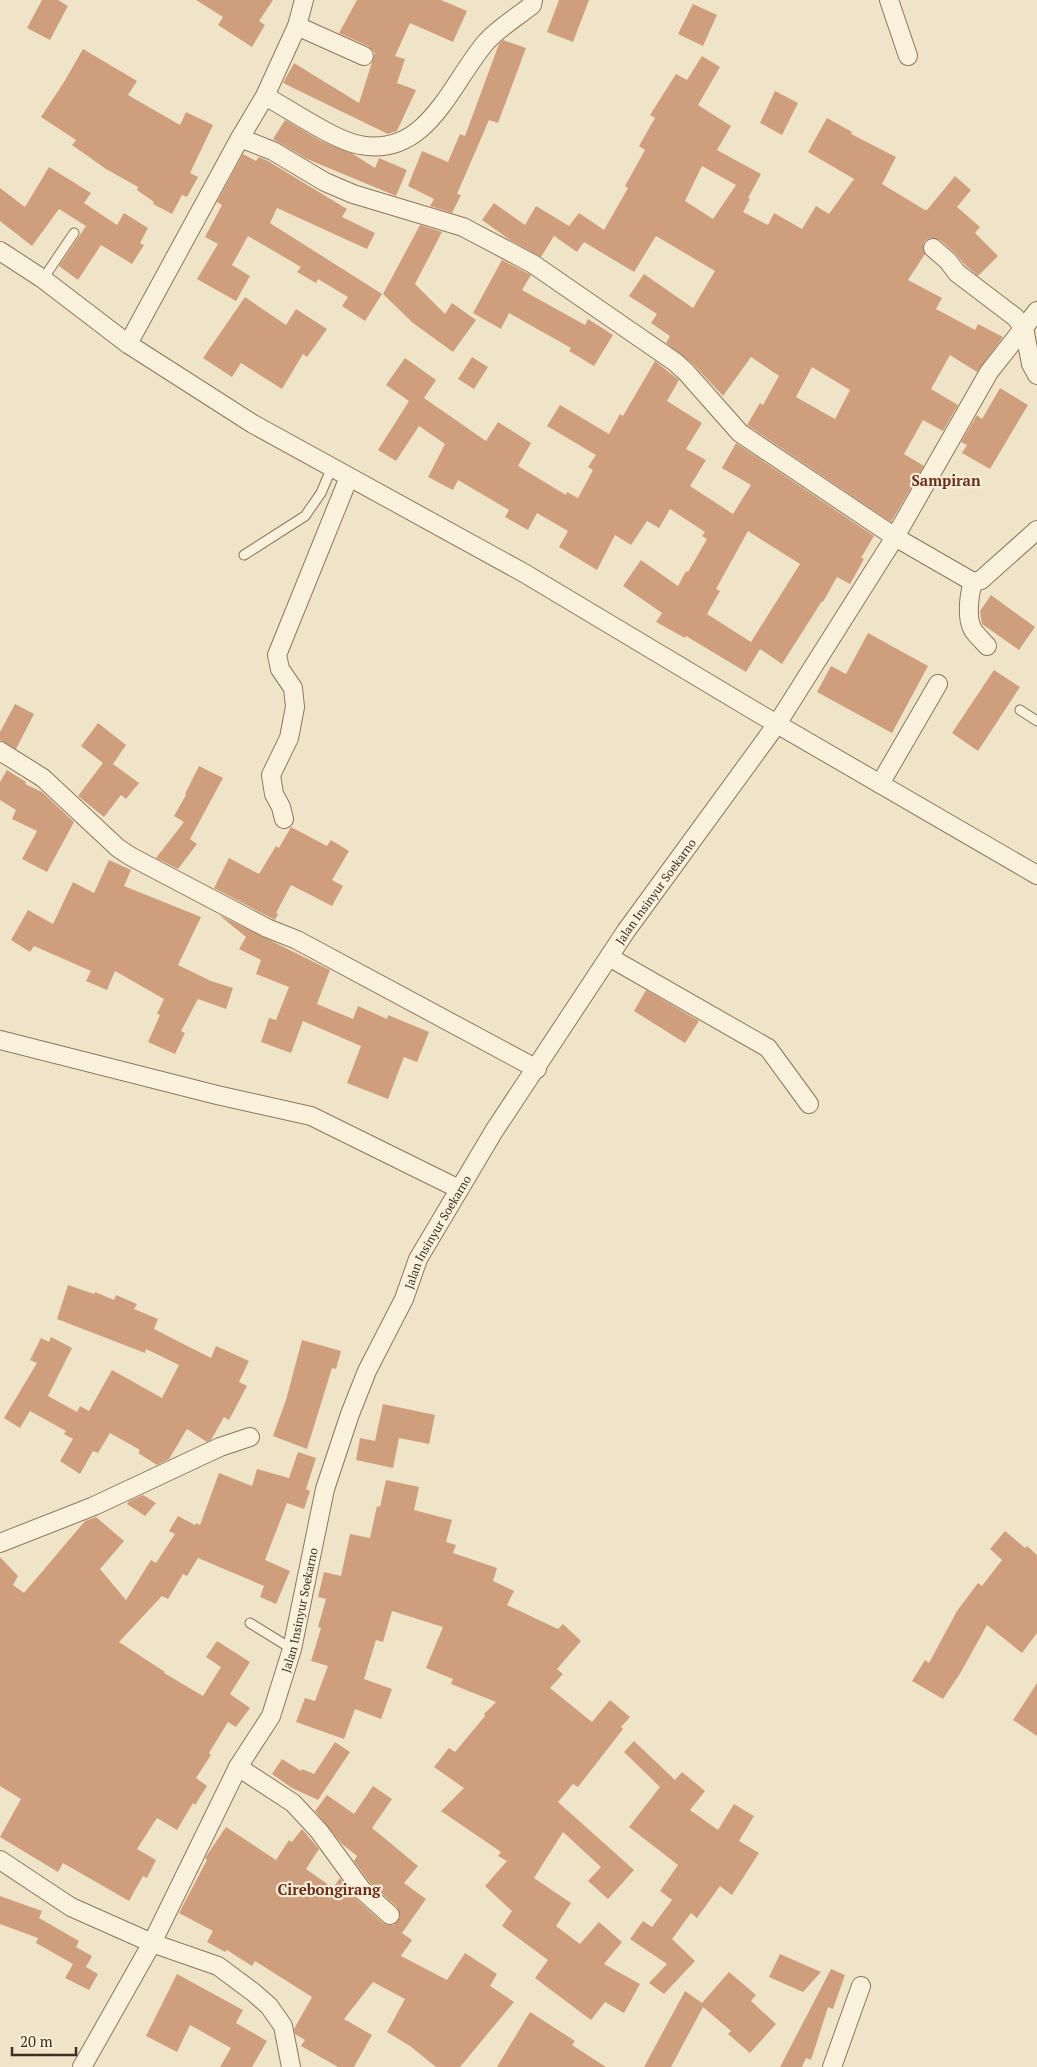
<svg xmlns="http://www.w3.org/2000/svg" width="1037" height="2067" font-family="'PT Serif',serif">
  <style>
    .building { fill: #cf9f7d; fill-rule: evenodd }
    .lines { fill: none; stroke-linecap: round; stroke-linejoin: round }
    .service-casing { stroke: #8d765c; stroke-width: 11 }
    .minor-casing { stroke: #8d765c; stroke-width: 20 }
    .service { stroke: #faf1dc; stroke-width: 9 }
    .minor { stroke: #faf1dc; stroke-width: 18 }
    .labels { text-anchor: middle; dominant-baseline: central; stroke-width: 4.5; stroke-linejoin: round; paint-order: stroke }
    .street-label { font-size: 12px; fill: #3d2e20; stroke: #f7eed8 }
    .quarter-label { font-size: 15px; font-weight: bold; fill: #6b2e1e; stroke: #f7eed8 }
  </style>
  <rect width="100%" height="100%" fill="#f0e4c8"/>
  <path class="building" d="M42 0H58L68 6 50 40 27 28Z
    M196 0H273L259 21 265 25 252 47 218 25 223 17Z
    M357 0H441L467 11 453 42 410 23 395 56 405 59 397 83 416 90 397 131 388 134 283 83 294 63 359 103 375 53 368 46 339 33Z
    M559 0H589L573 42 547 32Z
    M693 4 717 15 703 46 678 34Z
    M503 40 526 48 498 123 489 120 457 194 461 195 452 213 430 206 434 199 408 186 422 151 448 162 460 134 465 136 499 44Z
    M83 49 137 81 128 95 180 125 186 112 213 125 190 173 198 177 187 197 182 195 172 214 153 204 154 202 137 190 138 187 106 169 72 145 76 140 41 117 64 82Z
    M702 56 720 67 698 105 731 126 717 150 761 174 748 198 750 199 743 212 768 225 774 213 802 229 816 206 829 214 854 179 808 152 827 118 852 132 851 134 896 157 882 184 925 210H927L955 176 971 190 957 207 980 227 975 233 998 256 978 276 965 265 955 253 940 240 930 238 925 241 923 246 925 254 908 280 942 298 936 309 975 330 978 324 1003 337 977 372 950 355 931 389 958 405 943 431 923 420 904 454 924 466 891 522 747 425 760 403 763 405 779 376 751 357 723 396 693 364 666 343 670 336 651 323 657 314 629 296 644 274 693 308 715 271 656 236 634 272 584 242 577 252 554 236 541 257 510 240 482 220 494 203 525 225 536 206 569 226 579 213 604 230 628 188 625 186 645 150 639 146 655 118 650 115 676 74 687 80ZM702 166 736 185 713 219 685 201ZM812 367 850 390 835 419 796 397Z
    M775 91 798 103 782 135 760 123Z
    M285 120 321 141 353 154 375 168 379 158 407 170 396 196 307 159 273 139Z
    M243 154 256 161 259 157 268 161 347 209 342 217 375 233 367 249 277 208 270 223 382 294 365 321 342 306 348 297 318 279 316 283 297 272 301 267 248 236 232 265 250 276 236 301 197 279 218 244 205 237 222 205 217 202Z
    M49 167 91 193 84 203 117 225 124 213 148 228 140 243 144 245 132 264 101 245 78 280 59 266 86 226 59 209 32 246 0 221V188L25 207Z
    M420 225 442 232 415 284 445 314 452 303 476 320 453 352 413 323 383 294Z
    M502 260 531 275 522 290 585 325 588 319 613 335 594 366 569 351 571 348 509 313 501 329 473 313Z
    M245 297 286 325 296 309 327 329 307 357 303 354 282 389 241 363 232 377 203 358Z
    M472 357 488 367 474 389 458 379Z
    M405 358 436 380 424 398 486 441 498 422 531 443 518 466 566 495 567 492 578 498 593 470 588 467 596 455 547 426 560 405 609 434 620 414 623 416 655 361 679 380 667 401 702 423 686 449 706 460 690 486 733 514 751 485 722 468 736 443 874 536 861 558 864 559 850 584 837 577 823 602 822 601 782 664 760 649 746 672 686 636 685 638 656 622 662 613 623 586 641 560 678 586 686 571 688 572 707 539 702 536 705 532 670 509 659 528 647 521 631 545 615 535 597 570 559 547 568 531 537 513 528 530 505 517 509 510 458 480 453 490 428 477 445 444 419 426 396 461 378 450 409 401 386 385ZM748 531 800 564 751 642 707 614 720 591 716 589Z
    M1000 388 1028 405 990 469 962 453 967 445 961 442 977 415 982 419Z
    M991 595 1035 627 1019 650 982 624 980 611Z
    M868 633 928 666 892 733 817 692 831 666 846 674Z
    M994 670 1020 687 978 751 952 733Z
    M15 704 34 714 16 749 0 740V732Z
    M98 723 126 745 113 764 139 783 126 799 121 795 104 817 78 796 103 763 81 746Z
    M199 766 223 778 190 839 197 844 178 869 156 858 184 822 174 816 186 795 185 794Z
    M7 770 26 782 25 784 42 792 74 822 47 872 22 859 37 831 12 819 16 810 0 800V782Z
    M291 827 327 846 331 840 349 851 332 880 343 886 332 906 291 885 276 913 278 914 275 920 214 888 229 858 259 874 276 846 279 848Z
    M109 860 131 870 124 886 201 917 178 965 211 981 233 988 226 1009 198 999 181 1031 185 1033 175 1054 148 1042 160 1015 157 1014 164 999 115 971 107 990 86 981 91 971 34 946 30 952 11 940 28 910 53 924 73 882 94 893Z
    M219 915 330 970 317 1004 353 1019 358 1006 387 1019 388 1015 429 1032 417 1062 404 1057 388 1099 347 1083 361 1046 303 1021 291 1053 261 1042 269 1018 276 1020 289 987 256 974 261 960 239 949 246 937Z
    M646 990 699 1021 685 1043 634 1011Z
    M68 1285 94 1294 95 1292 114 1300 116 1295 137 1304 134 1309 158 1319 154 1329 211 1358 216 1346 249 1361 239 1382 247 1386 229 1420 224 1417 211 1440 207 1442 187 1429 169 1459 157 1465 138 1453 140 1450 110 1433 98 1453 93 1451 80 1474 60 1461 73 1439 64 1434 66 1431 30 1411 20 1428 4 1418 37 1363 30 1360 41 1338 49 1342 51 1337 72 1348 48 1396 77 1412 80 1406 89 1411 112 1370 162 1398 179 1365 146 1349 145 1353 57 1319Z
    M302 1340 341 1351 336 1369 332 1368 307 1449 273 1436 286 1400Z
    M383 1404 435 1415 429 1444 399 1438 393 1468 356 1460 360 1438 375 1441Z
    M298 1452 316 1458 306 1489 310 1491 304 1509 287 1503 265 1560 290 1571 276 1604 260 1597 264 1586 198 1558 187 1576 183 1574 168 1599 162 1596 119 1642 165 1672 164 1673 203 1696 221 1667 206 1657 217 1641 250 1662 230 1694 250 1708 236 1727 228 1722 209 1753 211 1755 196 1778 207 1786 195 1805 193 1803 177 1830 157 1818 137 1849 156 1860 147 1878 143 1876 129 1901 63 1863 58 1872 0 1837 21 1799 0 1786V1557L18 1576 13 1585 24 1593 85 1521 96 1517 124 1541 100 1569 126 1600 151 1560 156 1563 175 1534 169 1531 178 1516 195 1525 196 1523 200 1525 219 1473 252 1486 257 1469 289 1478Z
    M386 1480 419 1487 414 1510 452 1520 446 1542 456 1545 453 1553 497 1568 493 1581 514 1591 507 1605 558 1629 563 1624 581 1641 557 1669 563 1674 550 1688 592 1722 610 1700 630 1717 621 1727 623 1729 578 1787 573 1784 558 1802 634 1870 608 1899 588 1881 601 1867 563 1832 534 1878 571 1903 556 1926 580 1944 599 1922 622 1942 604 1964 640 1984 624 2013 605 2002 591 2020 535 1978 548 1960 502 1926 512 1911 485 1886 507 1861 498 1856 501 1852 441 1811 464 1788 434 1767 449 1748 455 1752 485 1716 484 1714 496 1702 451 1684 453 1679 426 1668 443 1627 392 1611 383 1642 376 1640 364 1679 392 1689 381 1719 355 1709 344 1739 296 1722 305 1698 315 1701 328 1666 311 1661 321 1628 318 1627 326 1599 318 1597 324 1572 341 1576 350 1534 370 1538 377 1506 380 1507Z
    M143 1495 156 1503 145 1516 127 1504 129 1501Z
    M1005 1531 1025 1548 1027 1546 1037 1555V1633L1022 1653 987 1625 961 1672 943 1699 912 1681 925 1660 929 1663 957 1611 978 1583 982 1586 1002 1560 990 1549Z
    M1037 1683V1736L1013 1720Z
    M634 1741 675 1780 682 1772 705 1791 690 1810 718 1830 734 1804 754 1816 739 1841 759 1853 732 1895 720 1886 697 1918 691 1913 672 1939 695 1961 664 1994 649 1983 667 1964 630 1939 643 1921 652 1927 672 1900 660 1891 678 1865 629 1827 660 1787 624 1752Z
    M335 1742 350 1752 318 1800 292 1788 272 1774 282 1759 301 1771 302 1769 314 1774Z
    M373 1786 392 1799 372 1828 418 1866 404 1883 426 1899 402 1933 412 1940 401 1956 447 1980 465 1953 497 1974 490 1986 514 2002 460 2067H436L410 2046 387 2032 405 1999 373 1982 344 2019 372 2035 354 2067H338L301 2046 305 2040 295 2034 294 2029 312 1997 255 1961 252 1966 227 1950 225 1952 207 1942 213 1931 179 1913 207 1860 205 1858 226 1827 276 1860 289 1840 292 1842 302 1829 319 1849 306 1869 333 1888 340 1878 355 1898 383 1923 388 1925H394L400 1917 397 1907 370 1883 354 1861 357 1856 342 1844 315 1811 327 1795 354 1814Z
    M0 1896 42 1911 39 1918 79 1941 76 1947 92 1956 86 1967 98 1974 89 1990 65 1978 73 1964 36 1943 38 1938 0 1924Z
    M780 1954 821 1972 803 1992 769 1977Z
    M831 1969 845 1975 833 2009 828 2007 811 2060 806 2058 802 2067H780Z
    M729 1972 756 1995 751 2001 776 2024 750 2053 728 2034 731 2031 703 2007 671 2067H644L685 1991 702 2003Z
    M177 1974 243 2010 236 2023 267 2041 252 2067H220L231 2048 190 2025 177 2052 146 2036Z
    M530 2012 575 2041 572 2045 606 2067H497Z"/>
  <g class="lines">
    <g class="service-casing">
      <path id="service" d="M43 279 74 233
        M244 555 305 516 321 493 332 467
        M1020 710 1037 721
        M250 1623 292 1649"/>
    </g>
    <g class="minor-casing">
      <g id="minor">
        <path d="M889 0 908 56"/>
        <path d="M297 26 364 56"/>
        <path d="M265 96C289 109 335 141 360 145 428 158 451 82 487 41 500 27 517 17 532 5L533 0"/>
        <path d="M240 138 273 151 325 182 353 194 463 227 533 264 675 362 686 372 740 433 895 537 973 582 981 580 1037 530"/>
        <path d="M933 248 948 261 957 273 1015 317 1024 328 1031 364 1037 375"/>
        <path d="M0 251 43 279 128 344 253 424 524 573 758 713 1037 875"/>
        <path d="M128 344 240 138 265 96 297 26 304 0"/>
        <path d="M973 582C969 595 966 618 973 630 977 636 983 641 987 646"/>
        <path d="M0 751 43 778 118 848 130 856 267 928 297 940 537 1069"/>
        <path d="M880 784 938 684"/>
        <path d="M284 819 281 807 274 794 271 775 289 738 295 707 293 688 280 669 277 655 349 477"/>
        <path d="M609 957 768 1048 809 1104"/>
        <path d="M0 1040 217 1095 311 1116 459 1189"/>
        <path d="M0 1543 94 1506 220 1447 250 1437"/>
        <path d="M238 1767 293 1803 319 1831 362 1890 390 1915"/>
        <path d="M0 1860 71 1907 152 1943 218 1966 253 1992 269 2006 283 2026 291 2067"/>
        <path id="s1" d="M82 2067 152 1943 238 1767 271 1716 292 1649 325 1489 350 1414 367 1371 404 1299 418 1259 494 1131 626 931 777 724 895 537 989 372 1037 311"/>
        <path d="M832 2067 861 1986"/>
      </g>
    </g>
    <use href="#service" class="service"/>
    <use href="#minor" class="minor"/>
  </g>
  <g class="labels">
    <g class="street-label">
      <text stroke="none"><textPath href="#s1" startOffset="1319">Jalan Insinyur Soekarno</textPath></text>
      <text stroke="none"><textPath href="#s1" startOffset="914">Jalan Insinyur Soekarno</textPath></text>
      <text stroke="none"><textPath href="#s1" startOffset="509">Jalan Insinyur Soekarno</textPath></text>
    </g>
    <g class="quarter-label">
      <text x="946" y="480">Sampiran</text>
      <text x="329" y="1889">Cirebongirang</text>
    </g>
  </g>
  <path d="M12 2047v8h64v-8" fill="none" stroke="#3d2e20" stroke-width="2.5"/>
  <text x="20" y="2047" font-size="15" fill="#3d2e20" stroke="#f7eed8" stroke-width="4" paint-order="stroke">20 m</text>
</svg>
